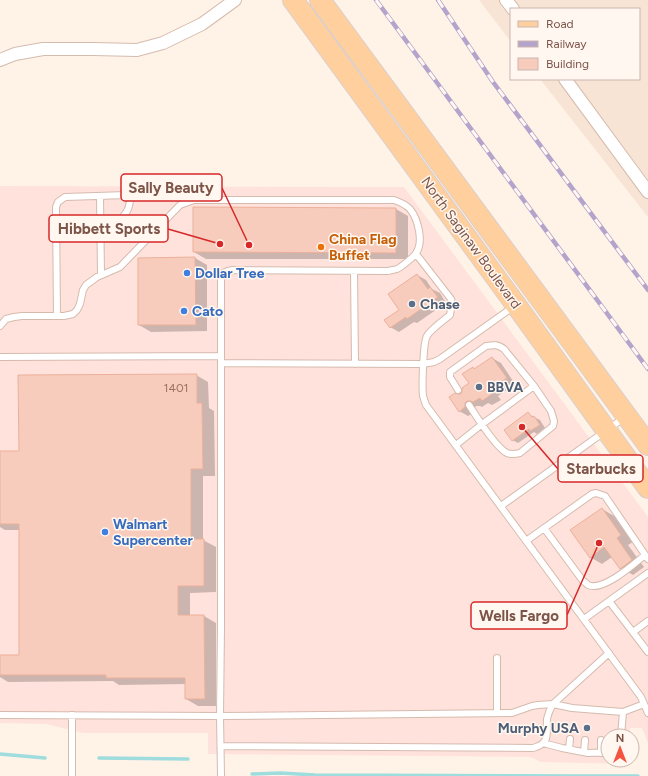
<svg xmlns="http://www.w3.org/2000/svg" width="648" height="776" font-family="Figtree,sans-serif">
  <style>
    .residential { fill: #f7e4d5 }
    .commercial { fill: #ffe2db }
    .shadow { fill: #0003 }
    .lines { fill: none; stroke-linecap: round; stroke-linejoin: round }
    .stream { stroke: #9edcde; stroke-width: 3.5 }
    .building { fill: #f7ccbc; stroke: #ecb09a }
    .service-casing { stroke: #d5bbae; stroke-width: 8 }
    .minor-casing { stroke: #d5bbae; stroke-width: 14 }
    .primary-casing { stroke: #dbcfcc; stroke-width: 22 }
    .service { stroke: #fff; stroke-width: 6 }
    .minor { stroke: #fff; stroke-width: 12 }
    .primary { stroke: #ffcf9e; stroke-width: 20 }
    .rail-casing { stroke: #b4a3cb; stroke-width: 4.5 }
    .rail { stroke: #fff7f0; stroke-width: 3; stroke-dasharray: 9; stroke-linecap: butt }
    .food-dot { fill: #e8710a; stroke: #fff7f0; stroke-width: 1.5 }
    .shop-dot { fill: #3f7fe0; stroke: #fff7f0; stroke-width: 1.5 }
    .service-dot { fill: #5c6f8a; stroke: #fff7f0; stroke-width: 1.5 }
    .labels { text-anchor: middle; dominant-baseline: central; stroke-width: 3; stroke-linejoin: round; paint-order: stroke }
    .number-label { font-size: 12px; fill: #9c7265 }
    .food-label { font-size: 14px; font-weight: bold; fill: #c56008; stroke: #fff7f0; text-anchor: start }
    .street-label { font-size: 14px; fill: #7d5448; stroke: #fff7f0 }
    .shop-label { font-size: 14px; font-weight: bold; fill: #366cbe; stroke: #fff7f0; text-anchor: start }
    .service-label { font-size: 14px; font-weight: bold; fill: #4e5e75; stroke: #fff7f0; text-anchor: start }
    .leader { fill: none; stroke: #d62828; stroke-width: 1.5 }
    .callout-dot { fill: #d62828; stroke: #fff7f0; stroke-width: 1.5 }
    .callout { fill: #fff7f0; stroke: #d62828; stroke-width: 1.5 }
    .callout-label { font-size: 15px; text-anchor: middle; font-weight: bold; fill: #7d5448 }
  </style>
  <rect width="100%" height="100%" fill="#fff3e8"/>
  <path class="residential" d="M479 0H648V217L540 79H639V9H511V42Z"/>
  <path class="commercial" d="M0 186 404 187 648 517V743L642 728H630L629 736H608V760H628V764L541 762 530 757 208 754V733H83L46 724 0 723Z"/>
  <path class="shadow" d="M194 208 396 209 408 216V259H206L194 252Z
    M195 258 207 265V331L151 332 139 325Z
    M417 275 426 280 432 289 440 293 446 303 417 323 414 322 399 332 390 327 401 310Z
    M492 358 501 363 515 384 498 396 501 400 492 405 488 403 482 407 480 406H476L474 409V413L468 416 459 411 461 394 470 384 475 370Z
    M196 375 208 382 209 408 214 411 215 476H203V540L216 547V592L190 593V616H204L216 623V706H198L186 699V684L119 685 113 681 8 682 0 677V656H20V530H5L0 527V452H20Z
    M528 414 540 420 545 428 537 434 534 432 518 443 512 440Z
    M602 509 614 516 633 542 628 545 644 567 633 575 621 568 612 557 602 564 590 557Z"/>
  <g class="lines">
    <path class="stream" d="M0 754 45 758
      M99 758 188 759
      M252 774 280 773 315 775 574 776
      M574 776H638"/>
  </g>
  <path class="building" d="M193 207 396 208V253L193 252Z
    M195 257 196 325H138V258Z
    M417 274 428 289 430 287 438 297 407 319 406 317 390 328 384 320 399 310 388 294Z
    M492 357 507 378 489 390 492 394 482 401 480 398 473 402 471 401H467L465 403V407L459 412 449 397 455 393 458 394H461L462 390V388L469 383 462 374 473 367 474 369Z
    M197 374V403H202L203 469H191V539H204V586H178V615H204L205 699H185V678H106V675H0V655H19V524H0V451H19L18 375Z
    M528 412 532 417 534 416 540 425 530 431 529 429 512 441 504 430Z
    M602 508 621 535 617 538 632 560 620 569 604 547 590 558 570 530Z"/>
  <g class="lines">
    <g class="service-casing">
      <path id="service" d="M100 196 101 275
        M416 254 451 299 452 303 450 315C444 320 430 330 427 336 423 342 422 388 423 396 424 399 425 402 426 405L641 697 648 713
        M354 271 355 364
        M57 316 56 207 58 202 65 197 127 195 130 198C130 218 115 222 100 232
        M0 326 6 319 14 317 22 316H64L73 314 77 310 80 304 83 290 86 285 97 277 120 267 180 205 194 200H394C400 202 405 204 410 209 418 219 424 242 416 253 415 256 400 268 397 269 394 270 390 270 388 271L233 270 228 271 223 273 221 278V627L220 716 221 776
        M0 357 221 356
        M221 363 423 364 434 362 440 359 513 307
        M458 390 450 377V372L486 346C493 345 498 344 504 349L534 386 551 411 554 421 553 426 520 453C516 454 512 455 507 453 496 448 476 416 469 405
        M456 445 481 425 534 386
        M501 506 625 417
        M544 528 583 581C584 581 587 584 588 585 603 592 634 564 645 555
        M526 541 592 494 596 493 605 496 648 559
        M609 601 648 652
        M584 619 648 573
        M633 632 648 621
        M497 658V713
        M0 715 220 716 512 713 532 706 538 705 553 704 572 708 623 712 644 704
        M621 736 623 712
        M543 743 562 748 588 753 608 752
        M221 746 533 748C551 743 546 734 547 719 548 714 550 709 553 704L609 653
        M569 749 570 739
        M584 752 585 740
        M601 753V740
        M72 776V715"/>
    </g>
    <g class="minor-casing">
      <path id="minor" d="M506 0 513 9
        M0 60 15 54 43 49H93L137 50 163 43 202 24 235 0
        M565 79 648 192"/>
    </g>
    <g class="primary-casing">
      <path id="primary" d="M293 0 516 305 648 488
        M320 0 648 445"/>
    </g>
    <use href="#service" class="service"/>
    <use href="#minor" class="minor"/>
    <use href="#primary" class="primary"/>
    <g class="rail-casing">
      <path id="rail" d="M376 0 648 369
        M438 0 493 82 648 290"/>
    </g>
    <use href="#rail" class="rail"/>
  </g>
  <circle class="food-dot" cx="321" cy="247" r="4"/>
  <g class="shop-dot">
    <circle cx="187" cy="273" r="4"/>
    <circle cx="184" cy="311" r="4"/>
    <circle cx="105" cy="532" r="4"/>
  </g>
  <g class="service-dot">
    <circle cx="412" cy="304" r="4"/>
    <circle cx="479" cy="387" r="4"/>
    <circle cx="587" cy="728" r="4"/>
  </g>
  <g class="labels">
    <g class="number-label">
      <text x="176" y="388">1401</text>
    </g>
    <g class="food-label">
      <text x="329" y="239">China Flag<tspan x="329" dy="16">Buffet</tspan></text>
    </g>
    <g class="street-label">
      <text transform="translate(471 243) rotate(54)">North Saginaw Boulevard</text>
    </g>
    <g class="shop-label">
      <text x="195" y="273">Dollar Tree</text>
      <text x="192" y="311">Cato</text>
      <text x="113" y="524">Walmart<tspan x="113" dy="16">Supercenter</tspan></text>
    </g>
    <g class="service-label">
      <text x="420" y="304">Chase</text>
      <text x="487" y="387">BBVA</text>
      <text x="579" y="728" text-anchor="end">Murphy USA</text>
    </g>
  </g>
  <path class="leader" d="M249 245L222 188M220 244L168 229M522 427L558 469M599 543L567 615"/>
  <g class="callout-dot">
    <circle cx="249" cy="245" r="4"/>
    <circle cx="220" cy="244" r="4"/>
    <circle cx="522" cy="427" r="4"/>
    <circle cx="599" cy="543" r="4"/>
  </g>
  <g class="callout">
    <rect x="121" y="174" width="101" height="27" rx="4"/>
    <rect x="49" y="215" width="119" height="27" rx="4"/>
    <rect x="558" y="455" width="85" height="27" rx="4"/>
    <rect x="471" y="602" width="96" height="27" rx="4"/>
  </g>
  <g class="callout-label">
    <text x="171" y="193">Sally Beauty</text>
    <text x="109" y="234">Hibbett Sports</text>
    <text x="601" y="474">Starbucks</text>
    <text x="519" y="621">Wells Fargo</text>
  </g>
  <rect x="510" y="8" width="130" height="72" fill="#fff7f0" stroke="#cbb6ad"/>
  <rect x="518" y="21" width="20" height="6" fill="#ffcf9e" stroke="#cbb6ad"/>
  <text x="546" y="28" font-size="12" fill="#7d5448">Road</text>
  <rect x="518" y="41" width="20" height="6" fill="#b4a3cb" stroke="#cbb6ad"/>
  <text x="546" y="48" font-size="12" fill="#7d5448">Railway</text>
  <rect x="518" y="58" width="20" height="12" fill="#f7ccbc" stroke="#cbb6ad"/>
  <text x="546" y="68" font-size="12" fill="#7d5448">Building</text>
  <g transform="translate(620 748)"><circle r="19" fill="#fff7f0" stroke="#cbb6ad"/>
  <path d="M0-3L7 15L0 10L-7 15Z" fill="#f55340"/>
  <text y="-6" font-size="11" font-weight="bold" text-anchor="middle" fill="#7d5448">N</text>
  </g>
</svg>
